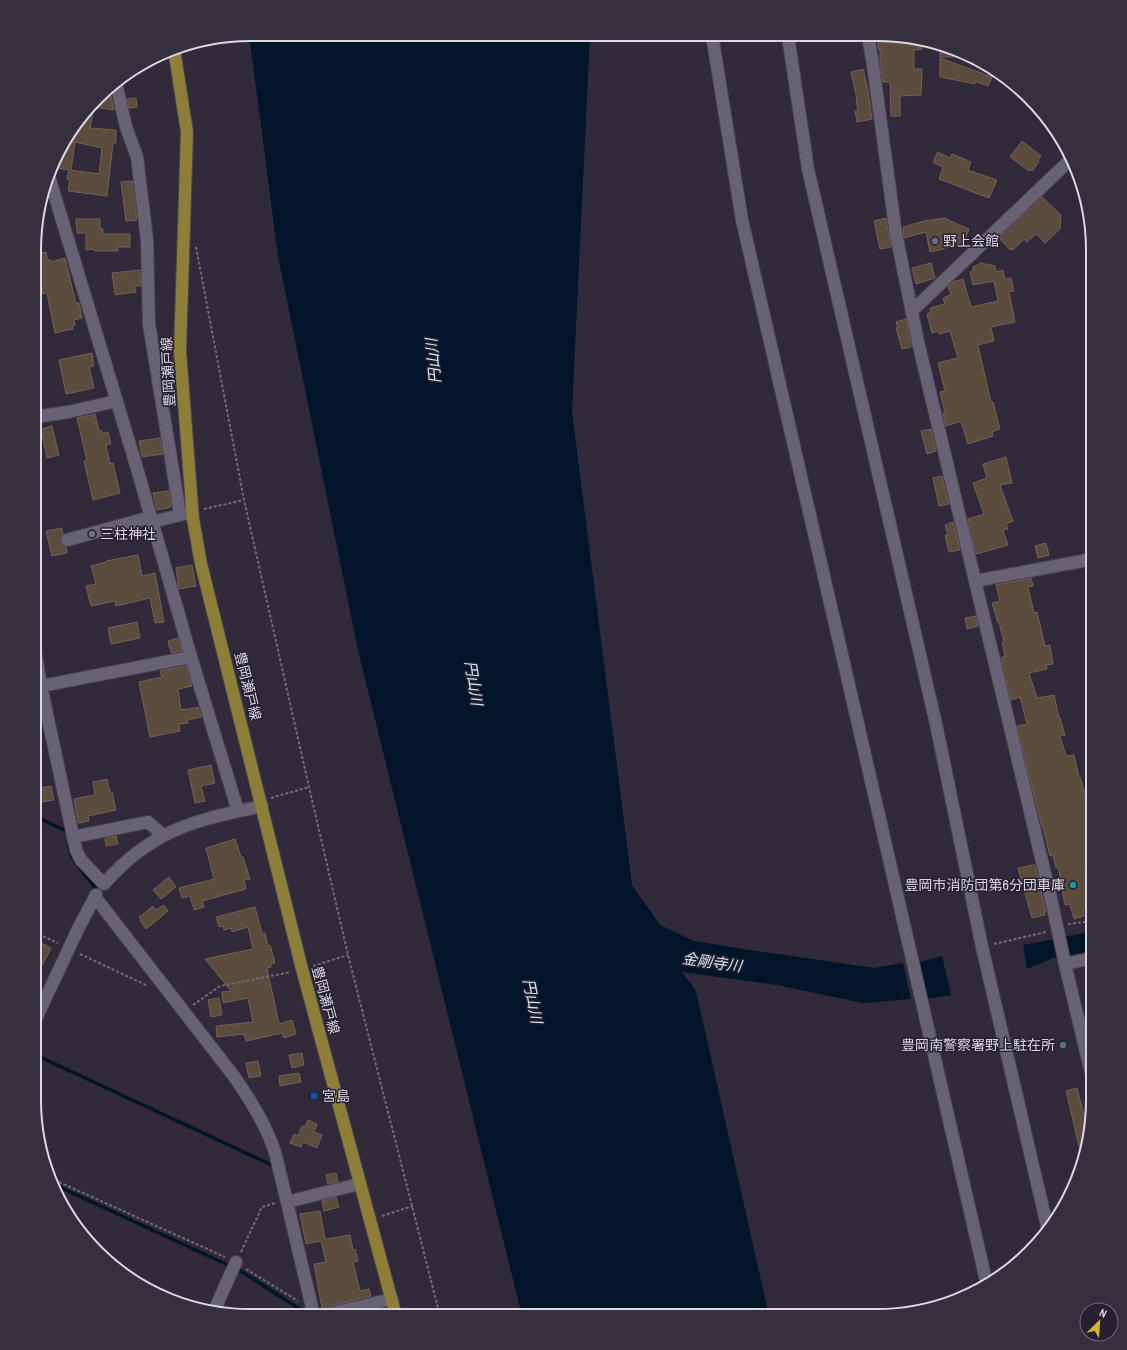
<svg xmlns="http://www.w3.org/2000/svg" width="1127" height="1350" font-family="'Archivo Narrow','Noto Sans JP',sans-serif">
  <style>
    .water { fill: #02152a }
    .lines { fill: none; stroke-linecap: round; stroke-linejoin: round }
    .stream { stroke: #02152a; stroke-width: 3.5 }
    .building { fill: #5c4c3e; stroke: #736254; fill-rule: evenodd }
    .minor-casing { stroke: #4b4553; stroke-width: 14 }
    .major-casing { stroke: #4b4553; stroke-width: 14 }
    .path { stroke: #716c7a; stroke-width: 2; stroke-dasharray: 3 2; stroke-linecap: butt }
    .minor { stroke: #686275; stroke-width: 12 }
    .major { stroke: #8e7e37; stroke-width: 12 }
    .service-dot { fill: #5c6f8a; stroke: #262030; stroke-width: 1.5 }
    .worship-dot { fill: #6b7280; stroke: #262030; stroke-width: 1.5 }
    .culture-dot { fill: #0f9aa8; stroke: #262030; stroke-width: 1.5 }
    .transit-dot { fill: #1a4fb4; stroke: #262030; stroke-width: 1.5 }
    .labels { text-anchor: middle; dominant-baseline: central; stroke-width: 3; stroke-linejoin: round; paint-order: stroke }
    .poi-label { font-size: 14px; fill: #dcd8e3; stroke: #262030; text-anchor: start }
    .street-label { font-size: 14px; fill: #dcd8e3; stroke: #262030 }
    .water-label { font-size: 15px; font-style: italic; fill: #d6e7f9; stroke: #262030 }
    .rim { fill: none; stroke: #dcd8e3; stroke-width: 2 }
  </style>
  <rect width="100%" height="100%" fill="#302a3a"/>
  <path class="water" d="M249 34 590 35 572 411 632 885 660 925 694 941 743 949 874 968 903 963 911 999 863 1003 777 985 682 972 696 991 769 1316H522L358 650 278 256Z
    M1093 931V951L1053 958 1027 969 1023 945Z
    M942 956 951 995 926 999 920 962Z"/>
  <g class="lines">
    <path class="stream" d="M35 816 66 831
      M69 843 71 856 98 892
      M40 1057 274 1166
      M53 1184 230 1266
      M239 1270 303 1311"/>
  </g>
  <path class="building" d="M878 36H905L922 40V49L914 50V69H922L921 95 900 96V116H891L890 82H883L880 63V49H878Z
    M940 44 947 46 970 57H940Z
    M940 58 992 77 988 86 975 81V84L940 77Z
    M863 69 868 90 872 119 857 122 855 111H858L856 99H857L851 72Z
    M108 87H109V96H111L114 110 94 107 90 128 116 130V143H113L107 196 68 191 70 179H67L69 170 57 168 59 154 63 142ZM75 142 102 148 99 174 71 170Z
    M136 98 137 107 129 108 127 99Z
    M1022 141 1041 156 1038 160 1039 162 1032 171 1030 169 1029 171 1010 157Z
    M938 152 950 158 952 154 971 162 968 170 997 180 989 198 939 179 943 167 933 162Z
    M132 181 137 220 126 221 121 182Z
    M1042 197 1061 215 1060 229 1045 243 1036 234 1027 242 1024 239 1013 250 1012 249 1010 250 999 238Z
    M886 218 891 247 880 249 874 221Z
    M944 218 969 229 963 244 944 248V249L930 252 926 232 904 238 903 227 924 221Z
    M76 219H100V229H103V234H130V247H118V251H95V249L86 250V233H77Z
    M46 252 47 260H51V262L65 258 76 303H79L82 318 74 320 75 325 72 326 73 329 55 333 47 293 43 294 36 260V254Z
    M931 263 935 278 916 284 912 268Z
    M981 263 995 266 996 272 1003 270 1005 279 1011 278 1014 291 1009 292 1015 322 991 327 994 341 978 345 991 402H993L1000 429 992 432 993 436 968 444 961 421 946 426 943 413H945L940 392 945 391 938 363 958 358 950 331 939 334 938 331 932 333 927 314 931 312 930 308 945 304 943 298 951 295 948 287 953 282 963 279 971 307 998 301 994 281 973 285 970 272 973 271V267Z
    M140 270 141 286H135L136 292 115 295 112 273Z
    M906 319 911 347 902 349 896 328H898L896 322Z
    M92 353 94 366 89 367 94 388 66 394 59 360Z
    M95 414 99 431 101 430 102 433 108 432 111 444 106 445 110 464 113 463 120 493 93 500 84 461H87L77 418Z
    M52 426 59 455 47 458 41 429Z
    M931 429 936 451 927 454 921 431Z
    M160 438 163 454 142 457 139 441Z
    M1006 457 1012 483 1000 485 1013 521 1006 524 1008 529 1003 530 1008 545 976 554 968 519 984 514 973 483 987 478 983 464Z
    M942 476 949 504 939 506 933 478Z
    M169 491 171 507 157 510 153 493Z
    M953 522 960 550 949 552 945 535H948L945 525Z
    M62 528 63 534 60 538V542L62 546 66 547 67 553 52 556 46 531Z
    M1046 543 1049 555 1038 558 1035 546Z
    M138 555 142 576 155 573 164 622 155 623 150 598 116 606 115 601 91 606 86 586 96 584 91 566 106 562V561Z
    M192 565 196 586 179 589 176 568Z
    M1031 578 1033 586 1028 587 1034 613 1037 612 1045 646 1050 645 1053 664 1046 665 1047 669 1029 673 1037 698 1054 695 1059 718H1060L1065 735 1060 736 1066 756 1074 755 1079 777H1080L1090 811 1086 812 1093 833V867L1085 869 1089 891H1093V907L1083 909 1084 916 1074 919 1070 904 1065 905 1058 867 1056 868 1053 855 1050 856 1043 827H1042L1017 726 1027 724 1020 697 1011 700 1001 658 1005 656 1002 643 1004 642 999 622 998 623 992 603 1000 601 996 585Z
    M976 616 978 626 967 629 965 618Z
    M137 622 140 638 111 644 108 628Z
    M178 638 182 651 171 653 168 641Z
    M186 666 192 686 178 689 181 710 185 709V710L198 707 201 717 187 720 188 723 179 724 180 731 150 737 139 682 162 677 160 671Z
    M211 765 215 783 201 786 205 801 195 803 188 770Z
    M107 779 110 792H112L116 810 88 816 89 821 78 823 74 799 95 795 93 782Z
    M51 786 54 800 42 802 39 788Z
    M116 836 118 844 106 846 105 838Z
    M235 839 241 857H243L250 879 244 880 246 889 202 901 204 907 194 910 190 896 182 898 179 888 214 879 206 848Z
    M1033 865H1035L1046 912H1044L1045 915 1032 918 1018 868Z
    M169 877 176 887 161 899 153 890Z
    M164 905 168 911 146 929 140 921 141 920 139 917 153 906 156 910Z
    M255 907 262 933H265L268 946 270 945 275 963 271 964V967L267 968 279 1024 292 1020 296 1034 284 1038 282 1033 246 1041 244 1034 217 1037 216 1026 253 1022 248 998 223 1003 222 992 231 991 205 959 253 949 248 927 232 932 231 928 224 930 223 926 219 927 216 917Z
    M41 943 51 948 43 964 34 960V945L39 947Z
    M219 998 222 1015 211 1017 208 1000Z
    M302 1053 304 1065 292 1068 289 1055Z
    M258 1061 261 1076 249 1078 246 1063Z
    M299 1073 301 1082 280 1086 279 1076Z
    M1077 1088 1089 1134 1083 1163 1066 1091Z
    M308 1120 317 1124 314 1132 322 1135 317 1148 303 1142 301 1147 290 1143 294 1134 298 1136 302 1126 305 1127Z
    M336 1173 338 1182 328 1184 326 1175Z
    M336 1197 339 1207 324 1211 322 1201Z
    M320 1211 325 1239 350 1235 353 1250 355 1249 358 1261 353 1262 360 1291 369 1289 371 1296 322 1308 314 1264 326 1262 321 1241 306 1244 300 1214Z"/>
  <g class="lines">
    <g class="minor-casing">
      <path id="minor" d="M712 35 742 220 987 1285
        M788 36 808 169 936 724 982 947 1048 1230
        M868 36 873 65 896 234 918 342 1052 903 1065 964 1093 1081
        M116 83 126 127 137 157 147 240 149 324 180 514
        M50 180 136 465 191 657 238 811
        M912 311 1071 159
        M35 417 68 412 117 401
        M152 522 188 513
        M67 540 151 517
        M975 581 1093 559
        M35 650 41 686 76 850 81 860 104 884C151 830 195 820 262 806
        M35 683 41 686 191 657
        M73 837 148 822 163 835
        M95 897 233 1075C250 1099 268 1127 276 1156L314 1316
        M1065 964 1093 958
        M34 1023 78 929 96 895
        M287 1202 359 1184
        M214 1311 236 1262
        M319 1316 392 1299"/>
    </g>
    <g class="major-casing">
      <path id="major" d="M174 49 187 132 180 351 193 519 201 564 302 969 396 1316"/>
    </g>
    <path class="path" d="M196 247 244 500 309 787 348 955 440 1316
      M204 509 244 500
      M271 798 309 787
      M1068 924 1093 921
      M34 932 58 943
      M994 944 1046 932
      M80 954 148 986
      M313 966 348 955
      M193 1005 220 986 291 972
      M50 1178 225 1257
      M382 1216 413 1206
      M241 1252 262 1207 275 1203
      M246 1269 298 1301"/>
    <use href="#minor" class="minor"/>
    <use href="#major" class="major"/>
  </g>
  <g class="service-dot">
    <circle cx="935" cy="241" r="4"/>
    <circle cx="1063" cy="1045" r="4"/>
  </g>
  <circle class="worship-dot" cx="92" cy="534" r="4"/>
  <circle class="culture-dot" cx="1073" cy="885" r="4"/>
  <rect class="transit-dot" x="310" y="1092" width="8" height="8" rx="2"/>
  <g class="labels">
    <g class="poi-label">
      <text x="943" y="241">野上会館</text>
      <text x="100" y="534">三柱神社</text>
      <text x="1065" y="885" text-anchor="end">豊岡市消防団第6分団車庫</text>
      <text x="1055" y="1045" text-anchor="end">豊岡南警察署野上駐在所</text>
      <text x="322" y="1096">宮島</text>
    </g>
    <g class="street-label">
      <text transform="translate(168 372) rotate(-93)">豊岡瀬戸線</text>
      <text transform="translate(248 686) rotate(76)">豊岡瀬戸線</text>
      <text transform="translate(326 1000) rotate(75)">豊岡瀬戸線</text>
    </g>
    <g class="water-label">
      <text transform="translate(433 361) rotate(-95)">円山川</text>
      <text transform="translate(474 683) rotate(81)">円山川</text>
      <text transform="translate(712 962) rotate(8)">金剛寺川</text>
      <text transform="translate(533 1001) rotate(79)">円山川</text>
    </g>
  </g>
  <path d="M0 0H1127V1350H0ZM250 41H877A209 209 0 0 1 1086 250V1100A209 209 0 0 1 877 1309H250A209 209 0 0 1 41 1100V250A209 209 0 0 1 250 41Z" fill="#352f3e" fill-rule="evenodd"/>
  <path class="rim" d="M250 41H877A209 209 0 0 1 1086 250V1100A209 209 0 0 1 877 1309H250A209 209 0 0 1 41 1100V250A209 209 0 0 1 250 41Z"/>
  <g transform="translate(1099 1322) rotate(25)"><circle r="19" fill="#262030" stroke="#6f6a78"/>
  <path d="M0-3L7 15L0 10L-7 15Z" fill="#d5b534"/>
  <text y="-6" font-size="11" font-weight="bold" text-anchor="middle" fill="#dcd8e3">N</text>
  </g>
</svg>
